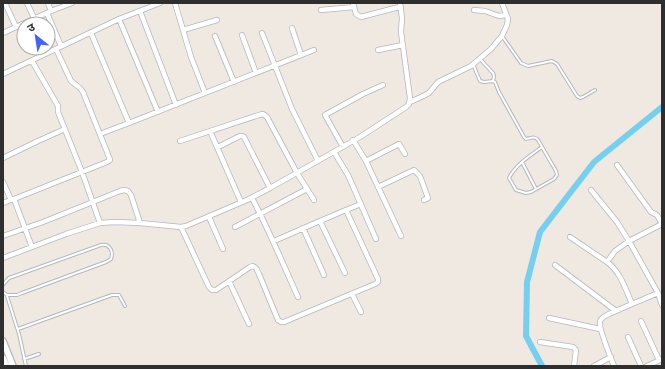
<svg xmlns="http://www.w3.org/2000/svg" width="665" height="369" font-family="'Sofia Sans Condensed','Noto Sans Devanagari',sans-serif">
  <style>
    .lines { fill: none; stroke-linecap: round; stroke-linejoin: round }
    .canal { stroke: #75cff0; stroke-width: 6 }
    .service-casing { stroke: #b4b7c1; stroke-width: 4 }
    .minor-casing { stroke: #b4b7c1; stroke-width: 6 }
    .tertiary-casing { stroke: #b4b7c1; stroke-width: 8 }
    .service { stroke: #fff; stroke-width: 2 }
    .minor { stroke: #fff; stroke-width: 4.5 }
    .tertiary { stroke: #fff; stroke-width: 5.5 }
  </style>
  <rect width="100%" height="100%" fill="#efe9e1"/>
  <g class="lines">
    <path class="canal" d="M542 366 526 336 527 282 540 232 594 162 662 107"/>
    <g class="service-casing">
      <path id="service" d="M502 36 521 63 528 66 552 61 557 64 577 96 580 98 583 97 595 90
        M480 59 493 73 494 76 493 81
        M473 64 480 81 484 82 493 81 495 82 499 92 524 137 526 139C531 138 535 136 538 140L556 171 557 175 554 179 531 192 526 193 516 190 509 178C515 165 531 155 542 147
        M522 162 536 189
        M3 285 7 280 9 278 101 245C109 243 114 251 111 259L106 262 22 293 17 295H7L3 292
        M7 296 19 334 26 366
        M18 329 112 295H119L125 306
        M24 359 39 354"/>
    </g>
    <g class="minor-casing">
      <path id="minor" d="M5 3 16 27
        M27 3 34 18
        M48 3 51 11
        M175 3 191 57 205 93
        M353 3 356 14 361 17 395 8 401 7
        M321 10 354 7
        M474 10 485 11 499 16 506 15
        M140 11 176 105
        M47 13 61 46
        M119 19 158 112
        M292 28 301 55
        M183 30 217 20
        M3 33 51 11 72 3
        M91 33 129 123 100 134
        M262 33 292 109 318 161
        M242 35 256 73
        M215 36 234 82
        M378 50 403 45
        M32 61 58 106V112L82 172 100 223
        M3 74 119 19 160 3
        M410 102 421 97 429 93 438 82 471 66 491 49 502 36 507 25 508 19 502 3
        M129 123 314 50
        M210 131 241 202
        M353 140 366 161 401 236
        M180 141 259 115 263 114 267 117 297 173 314 200
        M218 147 240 136H242L244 137 270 188
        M343 147 325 115 363 94 383 85
        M334 152 348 175 376 239
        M3 158 38 141 65 129
        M366 161 399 144 405 154
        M617 165 651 212 657 215 662 224
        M3 182 11 200
        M378 187 414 170 420 176 428 198 424 200
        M591 190 617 222 629 241 662 224
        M252 198C269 230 283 264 298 297
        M3 203 13 199
        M346 210 361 204
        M209 217 223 249
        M181 227 209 287 212 290H216L250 267 253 266 256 268 259 274 278 320 281 322H284L375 284 378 282V279L346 210 320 221
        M235 227 307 189
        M303 228 324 275
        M3 236 43 222 120 191 124 190 128 191 131 195 140 223
        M570 237 607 262C620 271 626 290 632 304L658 293 629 241 615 251 607 262
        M274 241 320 221 345 273
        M32 247 14 199 107 162 110 160 109 157 83 92 80 88 71 81 56 49
        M3 258 66 234 100 223 115 222 140 223 181 227 186 226 247 200 270 188 360 137 406 107 409 104 410 98 401 32 402 18 400 3
        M555 265 616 311 632 304
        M229 281 249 324
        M658 293 662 305
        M352 294 361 312
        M549 318 600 329
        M641 321 659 360
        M628 337 641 366
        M540 342 573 347 576 350 574 366
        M594 366 611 357
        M614 366C611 358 598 328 600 321 602 316 611 313 616 311
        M647 366 662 359"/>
    </g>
    <g class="tertiary-casing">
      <path id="tertiary" d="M3 341 13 366
        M3 358 7 366"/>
    </g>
    <use href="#service" class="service"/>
    <use href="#minor" class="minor"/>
    <use href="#tertiary" class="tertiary"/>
  </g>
  <rect width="665" height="369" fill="none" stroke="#2e2e2e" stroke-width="8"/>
  <g transform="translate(36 36) rotate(330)"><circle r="19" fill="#ffffff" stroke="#ababab"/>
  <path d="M0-3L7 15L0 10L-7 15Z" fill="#4264fb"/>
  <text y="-6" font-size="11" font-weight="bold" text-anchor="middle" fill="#2e2e2e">उ</text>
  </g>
</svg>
